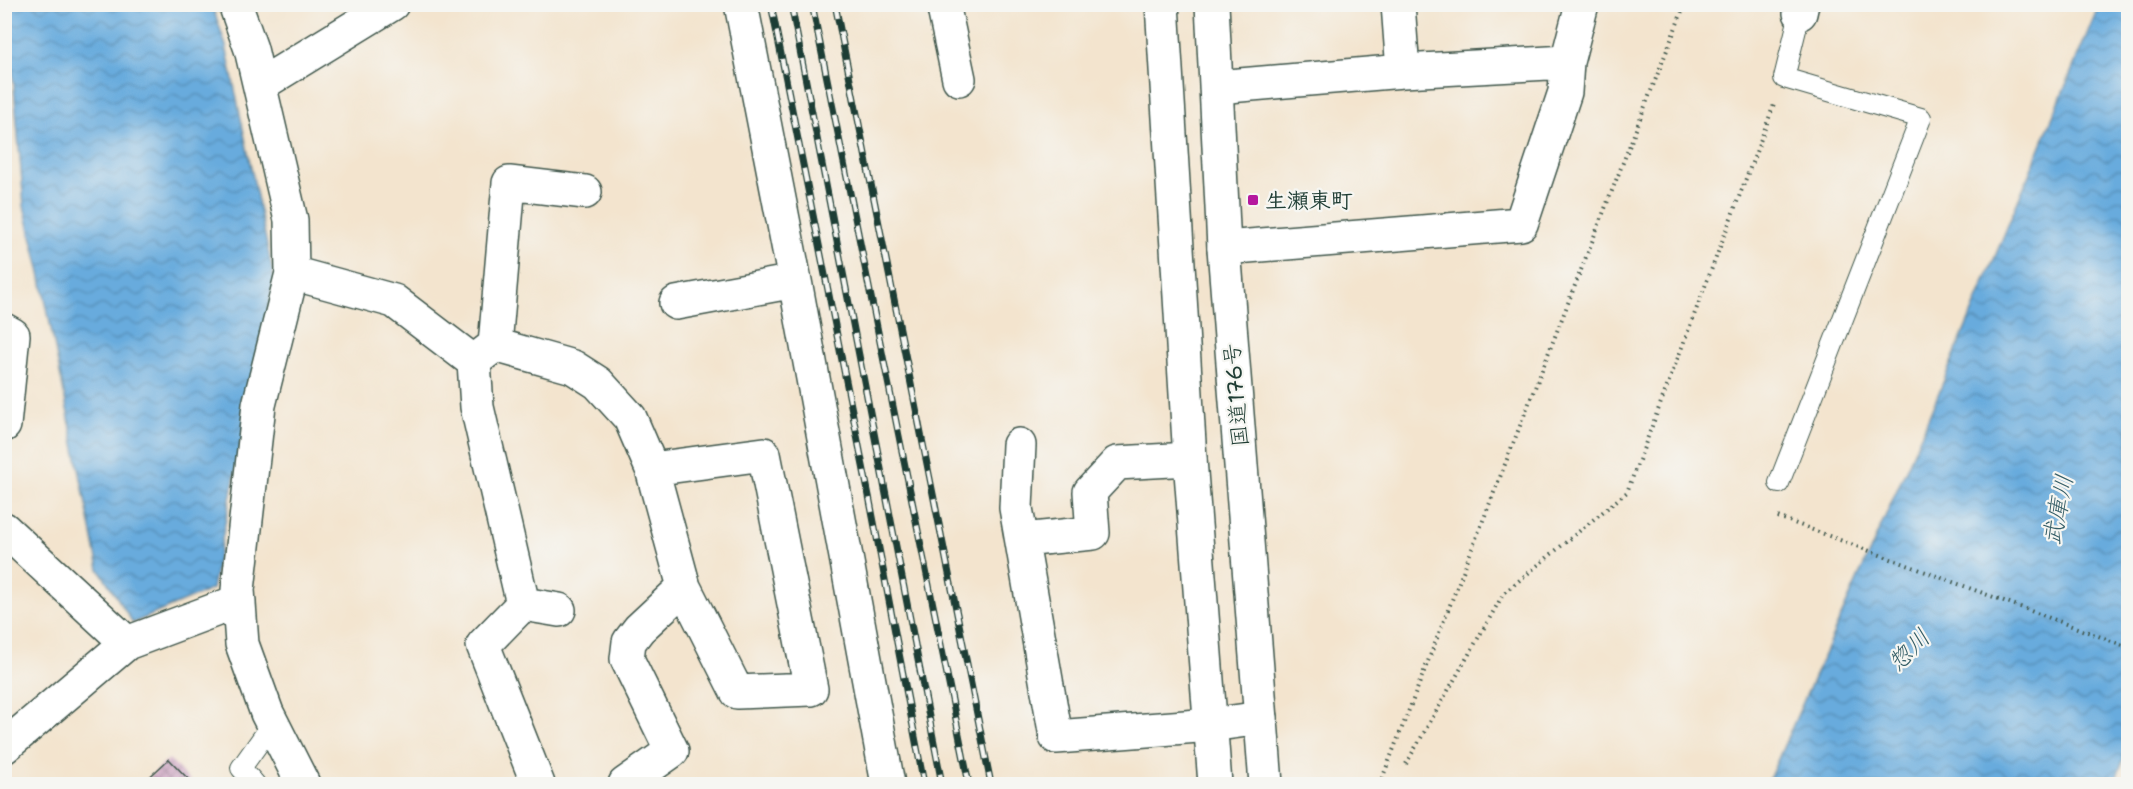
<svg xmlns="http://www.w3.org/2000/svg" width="2133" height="789" font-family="'Shantell Sans','Klee One',sans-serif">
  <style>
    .water { fill: url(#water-waves); stroke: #447488; stroke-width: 1.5 }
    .building { fill: url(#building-cross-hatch) }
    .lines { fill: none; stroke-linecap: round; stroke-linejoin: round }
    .lane-casing { stroke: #3f564b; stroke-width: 22 }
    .street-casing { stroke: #3f564b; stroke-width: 36 }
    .highway-casing { stroke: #3f564b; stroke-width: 36 }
    .path { stroke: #3f564b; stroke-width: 4; stroke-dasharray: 1.5 4.5; stroke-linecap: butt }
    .lane { stroke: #fff; stroke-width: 20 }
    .street { stroke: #fff; stroke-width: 33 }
    .highway { stroke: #fff; stroke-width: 33 }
    .rail-casing { stroke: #1f3d34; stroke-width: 7 }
    .rail { stroke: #f6f6f2; stroke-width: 4.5; stroke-dasharray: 14; stroke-linecap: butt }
    .poi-dot { fill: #b5179e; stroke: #f6f6f2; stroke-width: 2 }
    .labels { text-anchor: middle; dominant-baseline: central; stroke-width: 4.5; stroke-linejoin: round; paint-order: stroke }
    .poi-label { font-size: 22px; font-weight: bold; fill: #1f3d34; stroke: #f6f6f2; text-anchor: start }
    .street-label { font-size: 22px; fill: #1f3d34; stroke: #f6f6f2 }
    .water-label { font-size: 24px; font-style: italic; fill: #355e67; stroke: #f6f6f2 }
  </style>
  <defs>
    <pattern id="water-waves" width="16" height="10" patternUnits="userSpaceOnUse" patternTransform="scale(1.5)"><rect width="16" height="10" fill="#68abdd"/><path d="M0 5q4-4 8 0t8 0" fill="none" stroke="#558cb4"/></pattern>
    <pattern id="building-cross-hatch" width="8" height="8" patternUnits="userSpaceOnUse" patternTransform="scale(1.5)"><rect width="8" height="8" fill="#ca9cbe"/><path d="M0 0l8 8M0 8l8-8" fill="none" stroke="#a3809b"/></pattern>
  </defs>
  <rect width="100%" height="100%" fill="#f6f6f2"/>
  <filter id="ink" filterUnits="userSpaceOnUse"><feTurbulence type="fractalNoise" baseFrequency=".0167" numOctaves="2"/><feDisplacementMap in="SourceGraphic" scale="12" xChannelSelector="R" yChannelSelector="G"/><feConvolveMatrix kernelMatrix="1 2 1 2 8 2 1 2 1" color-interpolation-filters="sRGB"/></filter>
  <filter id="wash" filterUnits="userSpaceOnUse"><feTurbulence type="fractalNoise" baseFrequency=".008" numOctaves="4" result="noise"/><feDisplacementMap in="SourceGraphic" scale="24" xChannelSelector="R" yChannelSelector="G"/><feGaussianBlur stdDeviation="1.35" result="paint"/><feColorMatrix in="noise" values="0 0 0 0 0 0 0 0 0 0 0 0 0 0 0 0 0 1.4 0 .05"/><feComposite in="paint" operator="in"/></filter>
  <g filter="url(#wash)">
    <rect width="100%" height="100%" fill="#f3e4ce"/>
    <path class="water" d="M7 5H212L226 46 274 279 212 589 133 623 99 569 40 273 24 206Z
      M2099 5H2128V747L2114 784H1767L1923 431Z"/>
    <g id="blocks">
      <path class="building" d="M169 759 193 784H142Z"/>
    </g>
  </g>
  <g filter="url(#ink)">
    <use href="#blocks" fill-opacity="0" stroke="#3f564b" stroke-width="1.5"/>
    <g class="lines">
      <g class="lane-casing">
        <path id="lane" d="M1779 483 1921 118 1784 78 1800 13
          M255 784 241 768 273 723"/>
      </g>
      <g class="street-casing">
        <path id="street" d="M235 4 251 49 291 220 292 273 259 405 238 590 242 644 267 713 303 784
          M741 4 795 281 888 784
          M943 4 959 79
          M1398 4 1403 71
          M1800 13 1802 4
          M260 85 392 4
          M1217 87 1403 71 1567 62 1582 4
          M1224 248 1521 224 1565 92 1567 62
          M292 273 394 301 474 362 477 407 523 604 483 645 538 784
          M676 303 795 281
          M4 330 13 335 4 425
          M495 345 573 367 598 383 630 418 652 469 684 587 639 629 629 642 627 659 672 751 625 784
          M477 359 495 345 509 183 585 192
          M1019 445 1016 508 1056 737 1211 725 1261 718
          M652 469 764 454 811 689 737 692 684 587
          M4 529 127 643 4 747
          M1022 540 1093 533 1090 492 1117 463 1190 459
          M523 604 559 610
          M127 643 239 601"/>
      </g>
      <g class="highway-casing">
        <path id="highway" d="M1162 4 1190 459 1215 784
          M1212 4 1224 248 1266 784"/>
      </g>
      <path class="path" d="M1778 517 2128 647
        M1406 764 1504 593 1627 492 1775 102
        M1380 784 1685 4"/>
      <use href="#lane" class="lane"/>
      <use href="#street" class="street"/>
      <use href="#highway" class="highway"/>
      <g class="rail-casing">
        <path id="rail" d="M771 4 869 496 924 784
          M791 4 942 784
          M812 4 969 784
          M835 4 991 784"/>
      </g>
      <use href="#rail" class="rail"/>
    </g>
  </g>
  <rect class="poi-dot" x="1247" y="194" width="12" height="12" rx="3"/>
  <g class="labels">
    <g class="poi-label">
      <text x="1265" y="200">生瀬東町</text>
    </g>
    <g class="street-label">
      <text transform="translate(1236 395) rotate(-95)">国道176号</text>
    </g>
    <g class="water-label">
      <text transform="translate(2058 510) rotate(-79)">武庫川</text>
      <text transform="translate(1909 650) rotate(-45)">惣川</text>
    </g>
  </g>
  <rect width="2133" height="789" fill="none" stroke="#f6f6f2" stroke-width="24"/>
</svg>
